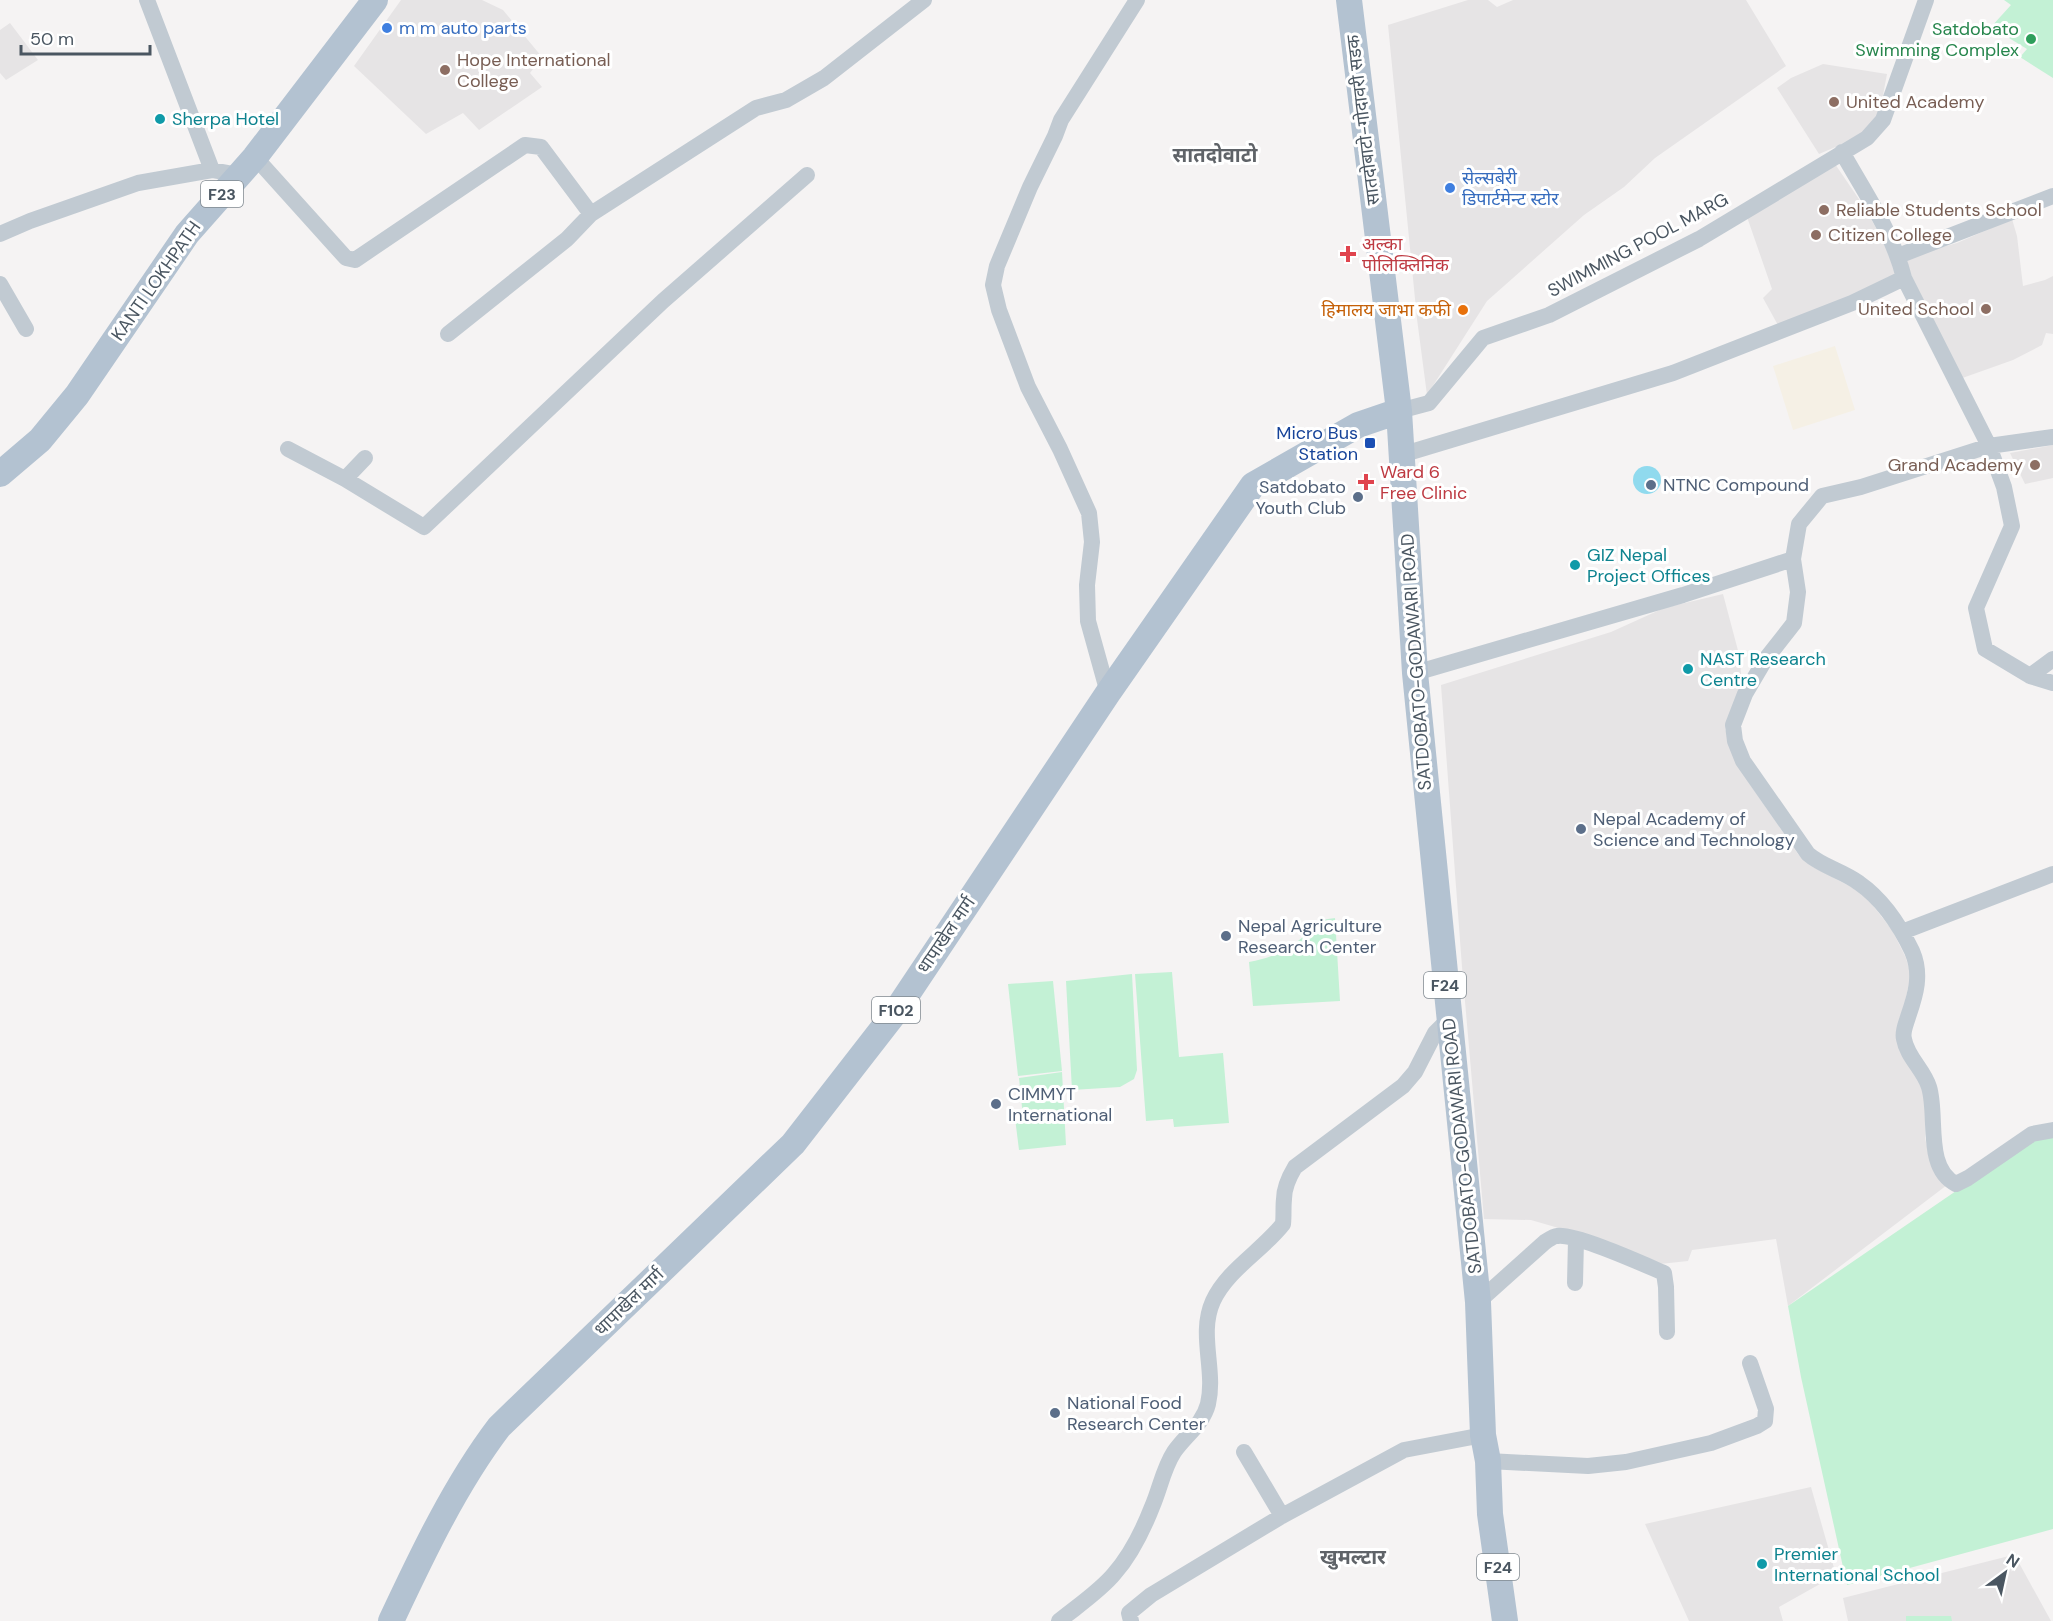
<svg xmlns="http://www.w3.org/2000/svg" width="2053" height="1621" font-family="'DM Sans','Noto Sans Devanagari',sans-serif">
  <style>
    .education { fill: #e6e4e5 }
    .green { fill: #c3f1d5 }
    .sand { fill: #f5f0e5 }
    .water { fill: #90daee }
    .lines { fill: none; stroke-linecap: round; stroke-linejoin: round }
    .minor { stroke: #c1cad2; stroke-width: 16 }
    .primary { stroke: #b3c2d1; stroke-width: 26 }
    .shop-dot { fill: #3f7fe0; stroke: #fff; stroke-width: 2 }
    .leisure-dot { fill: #2e9e5b; stroke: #fff; stroke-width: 2 }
    .education-dot { fill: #8d6e63; stroke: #fff; stroke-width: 2 }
    .culture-dot { fill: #0f9aa8; stroke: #fff; stroke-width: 2 }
    .health-dot { fill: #e0444e; stroke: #fff; stroke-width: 2 }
    .food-dot { fill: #e8710a; stroke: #fff; stroke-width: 2 }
    .transit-dot { fill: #1a4fb4; stroke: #fff; stroke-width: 2 }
    .service-dot { fill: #5c6f8a; stroke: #fff; stroke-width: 2 }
    .labels { text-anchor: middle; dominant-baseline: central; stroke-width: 6; stroke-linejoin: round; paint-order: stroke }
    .shield { fill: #fff; stroke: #808990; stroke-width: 1.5 }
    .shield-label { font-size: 16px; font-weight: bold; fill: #4a5661 }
    .shop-label { font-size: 18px; fill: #366cbe; stroke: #fff; text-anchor: start }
    .leisure-label { font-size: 18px; fill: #27864d; stroke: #fff; text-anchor: end }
    .education-label { font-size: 18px; fill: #785e54; stroke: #fff; text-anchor: start }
    .culture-label { font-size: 18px; fill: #0d838f; stroke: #fff; text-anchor: start }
    .street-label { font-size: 18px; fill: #4a5661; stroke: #fff }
    .health-label { font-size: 18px; fill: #be3a42; stroke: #fff; text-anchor: start }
    .food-label { font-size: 18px; fill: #c56008; stroke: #fff; text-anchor: end }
    .transit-label { font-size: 18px; fill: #164399; stroke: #fff; text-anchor: end }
    .service-label { font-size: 18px; fill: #4e5e75; stroke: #fff; text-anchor: start }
    .neighbourhood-label { font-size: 20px; font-weight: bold; fill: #5f6368; stroke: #fff }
  </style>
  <rect width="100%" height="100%" fill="#f5f3f3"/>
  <path class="education" d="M401 0H482L503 10 542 57 530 73 542 87 479 130 463 113 426 134 354 66Z
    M1468 0H1488L1497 7 1513 0H1746L1786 66 1655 158 1624 187 1584 215 1487 301 1427 395 1417 319 1388 25Z
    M10 23 38 60 6 80 0 73V30Z
    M1823 64 1887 74 1879 116 1859 137 1819 154 1777 88 1791 78Z
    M1835 164 1865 208 1889 252 1899 276 1779 327 1763 298 1772 289 1747 217Z
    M2012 219 2017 236 2023 286 2045 280 2053 276V334L2046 333 2042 345 2013 360 1954 381 1925 328 1906 257 1957 243Z
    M2053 445V478L2025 484 2010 453Z
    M1723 594 1740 658 1742 690 1725 729 1749 783 1798 854 1813 867 1857 890 1871 903 1892 930 1906 958 1911 975 1897 1036 1925 1089 1926 1102 1925 1138 1931 1163 1947 1185 1788 1306 1776 1239 1692 1250 1688 1261 1660 1264 1593 1238 1531 1220 1484 1219 1462 967 1441 685 1611 632 1664 608Z
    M1811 1487 1836 1575 1779 1607 1783 1621H1689L1645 1524Z
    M2013 1552 2051 1621H1848L1843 1598 2009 1556Z"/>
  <path class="green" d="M2004 0H2053V78L2020 57 2027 49 1991 27 2011 5Z
    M1335 918 1340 1001 1253 1006 1249 962C1281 956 1299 943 1321 920Z
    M1172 972 1179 1057 1223 1053 1229 1123 1174 1127 1173 1119 1146 1121 1135 974Z
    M1132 974 1137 1070 1134 1079 1120 1087 1072 1090 1066 981Z
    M1053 981 1062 1071 1018 1076 1008 984Z
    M1062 1072 1066 1145 1019 1150 1015 1118 1023 1117 1019 1078Z
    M2053 1134V1529L1847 1585 1801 1377 1788 1306 1956 1191 2028 1136Z
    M1906 1616H1951L1952 1621H1906Z"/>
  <path class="sand" d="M1835 346 1855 410 1793 430 1773 366Z"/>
  <path class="water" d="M1633 480a14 14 0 1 1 28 0a14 14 0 1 1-28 0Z"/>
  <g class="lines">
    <path class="minor" d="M147 0 212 170
      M1842 152C1865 193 1893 233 1904 278L1989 446 2004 487 2012 526 1976 608 1985 649 2030 676 2053 683
      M255 157 346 258 355 260 525 145 541 147 591 214
      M0 234 30 221 138 183 212 170 239 175
      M1898 256 2053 196
      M0 284 26 329
      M448 334 567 239 591 214 756 108 786 100 824 78 924 0
      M1399 411 1429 403 1483 338 1549 315 1699 239 1867 138 1883 120 1926 0
      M2053 437 1989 446 1861 487 1822 496 1799 524 1793 559 1798 592 1794 623 1765 660 1745 694 1733 725 1735 741 1743 761 1808 854C1823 867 1843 871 1859 883 1882 899 1900 926 1912 951 1922 974 1916 994 1908 1017 1906 1024 1902 1032 1904 1039 1907 1057 1924 1070 1929 1087 1938 1116 1924 1168 1956 1184L1968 1178 2032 1134 2053 1130
      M288 449 345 479 365 458
      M1401 455 1673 373 1852 303 1904 278
      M345 479 424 527 663 301 807 175
      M1415 673 1683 595 1793 559
      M2030 676 2053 659
      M1108 693 1088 621 1087 585 1092 542 1089 513 1060 449 1028 387 999 310 993 285 997 266 1030 187 1055 136 1061 120 1137 0
      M1902 932 2053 874
      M1575 1283 1576 1240
      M1478 1302 1545 1242C1548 1240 1554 1236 1557 1236 1575 1233 1645 1265 1664 1273L1666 1287 1667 1332
      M1244 1452 1282 1516
      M1488 1461 1588 1466 1626 1462 1711 1443 1757 1426 1765 1421 1766 1409 1750 1363
      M1059 1621C1076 1607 1100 1591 1114 1574 1130 1556 1143 1530 1152 1507 1160 1489 1163 1469 1174 1452 1185 1436 1203 1424 1208 1404 1216 1370 1198 1334 1213 1301 1227 1270 1262 1251 1283 1224 1284 1215 1283 1208 1284 1199 1284 1187 1289 1177 1295 1167L1403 1086 1415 1072 1435 1033 1448 1020
      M1131 1621 1129 1613 1151 1595 1282 1516 1404 1450 1483 1435"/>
    <path class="primary" d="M1349 0 1399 411 1415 673 1478 1302 1483 1435 1488 1461 1490 1514 1505 1621
      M0 474 40 440 77 395 187 234 255 157 375 0
      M391 1621C422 1555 455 1485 499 1427L793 1144 894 1014 1108 693 1253 485 1358 425 1399 411"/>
  </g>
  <g class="shop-dot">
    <circle cx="387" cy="28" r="6"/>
    <circle cx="1450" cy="188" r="6"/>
  </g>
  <circle class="leisure-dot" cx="2031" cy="39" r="6"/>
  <g class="education-dot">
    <circle cx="445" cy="70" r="6"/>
    <circle cx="1834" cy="102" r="6"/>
    <circle cx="1824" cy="210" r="6"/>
    <circle cx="1816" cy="235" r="6"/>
    <circle cx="1986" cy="309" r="6"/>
    <circle cx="2035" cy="465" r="6"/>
  </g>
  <g class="culture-dot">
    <circle cx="160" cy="119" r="6"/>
    <circle cx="1575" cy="565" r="6"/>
    <circle cx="1688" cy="669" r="6"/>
    <circle cx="1762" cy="1564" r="6"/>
  </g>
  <g class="health-dot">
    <path d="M1345 245h6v6h6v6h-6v6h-6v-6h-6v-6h6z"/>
    <path d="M1363 473h6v6h6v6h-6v6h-6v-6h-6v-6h6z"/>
  </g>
  <circle class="food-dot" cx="1463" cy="310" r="6"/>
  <rect class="transit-dot" x="1364" y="437" width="12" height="12" rx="3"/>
  <g class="service-dot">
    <circle cx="1651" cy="485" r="6"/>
    <circle cx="1358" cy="497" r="6"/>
    <circle cx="1581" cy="829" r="6"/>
    <circle cx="1226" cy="936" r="6"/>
    <circle cx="996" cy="1104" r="6"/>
    <circle cx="1055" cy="1413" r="6"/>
  </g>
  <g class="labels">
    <g class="shield">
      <rect x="201" y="181" width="42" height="26" rx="4.5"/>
      <rect x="1424" y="972" width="42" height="26" rx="4.5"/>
      <rect x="872" y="997" width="48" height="26" rx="4.5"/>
      <rect x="1477" y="1554" width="42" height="26" rx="4.5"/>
    </g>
    <g class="shield-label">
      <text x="222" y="194">F23</text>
      <text x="1445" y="985">F24</text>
      <text x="896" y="1010">F102</text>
      <text x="1498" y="1567">F24</text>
    </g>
    <g class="shop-label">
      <text x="399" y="28">m m auto parts</text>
      <text x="1462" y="178">सेल्सबेरी<tspan x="1462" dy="21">डिपार्टमेन्ट स्टोर</tspan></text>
    </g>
    <g class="leisure-label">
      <text x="2019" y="29">Satdobato<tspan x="2019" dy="21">Swimming Complex</tspan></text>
    </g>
    <g class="education-label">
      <text x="457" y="60">Hope International<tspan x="457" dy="21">College</tspan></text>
      <text x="1846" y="102">United Academy</text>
      <text x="1836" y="210">Reliable Students School</text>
      <text x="1828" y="235">Citizen College</text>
      <text x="1974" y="309" text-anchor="end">United School</text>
      <text x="2023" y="465" text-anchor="end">Grand Academy</text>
    </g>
    <g class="culture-label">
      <text x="172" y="119">Sherpa Hotel</text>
      <text x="1587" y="555">GIZ Nepal<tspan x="1587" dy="21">Project Offices</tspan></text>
      <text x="1700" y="659">NAST Research<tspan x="1700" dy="21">Centre</tspan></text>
      <text x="1774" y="1554">Premier<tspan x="1774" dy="21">International School</tspan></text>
    </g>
    <g class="street-label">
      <text transform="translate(1363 120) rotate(-97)">सातदोबाटो-गोदावरी सडक</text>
      <text transform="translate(1638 245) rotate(-28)">SWIMMING POOL MARG</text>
      <text transform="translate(156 281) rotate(-55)">KANTI LOKHPATH</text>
      <text transform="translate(1416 662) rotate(-94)">SATDOBATO-GODAWARI ROAD</text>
      <text transform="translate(946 935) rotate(-56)">धापाखेल मार्ग</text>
      <text transform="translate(1462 1146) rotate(-96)">SATDOBATO-GODAWARI ROAD</text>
      <text transform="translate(629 1302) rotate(-44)">धापाखेल मार्ग</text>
    </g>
    <g class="health-label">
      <text x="1362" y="244">अल्का<tspan x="1362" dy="21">पोलिक्लिनिक</tspan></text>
      <text x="1380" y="472">Ward 6<tspan x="1380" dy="21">Free Clinic</tspan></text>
    </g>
    <g class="food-label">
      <text x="1451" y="310">हिमालय जाभा कफी</text>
    </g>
    <g class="transit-label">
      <text x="1358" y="433">Micro Bus<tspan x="1358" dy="21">Station</tspan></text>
    </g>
    <g class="service-label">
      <text x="1663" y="485">NTNC Compound</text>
      <text x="1346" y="487" text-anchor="end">Satdobato<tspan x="1346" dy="21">Youth Club</tspan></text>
      <text x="1593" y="819">Nepal Academy of<tspan x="1593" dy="21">Science and Technology</tspan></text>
      <text x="1238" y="926">Nepal Agriculture<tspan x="1238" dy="21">Research Center</tspan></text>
      <text x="1008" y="1094">CIMMYT<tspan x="1008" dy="21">International</tspan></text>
      <text x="1067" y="1403">National Food<tspan x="1067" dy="21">Research Center</tspan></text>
    </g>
    <g class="neighbourhood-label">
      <text x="1215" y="155">सातदोवाटो</text>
      <text x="1353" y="1557">खुमल्टार</text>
    </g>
  </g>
  <g transform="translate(2005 1573) rotate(33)" stroke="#ffffff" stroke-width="4.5" paint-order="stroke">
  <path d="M0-4.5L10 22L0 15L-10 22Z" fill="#4a5661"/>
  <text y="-9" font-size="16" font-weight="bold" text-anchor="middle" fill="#4a5661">N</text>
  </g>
  <path d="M21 45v9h129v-9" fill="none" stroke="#4a5661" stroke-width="3"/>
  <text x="30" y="45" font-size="18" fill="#4a5661" stroke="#ffffff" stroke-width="4.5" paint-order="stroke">50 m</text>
</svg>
